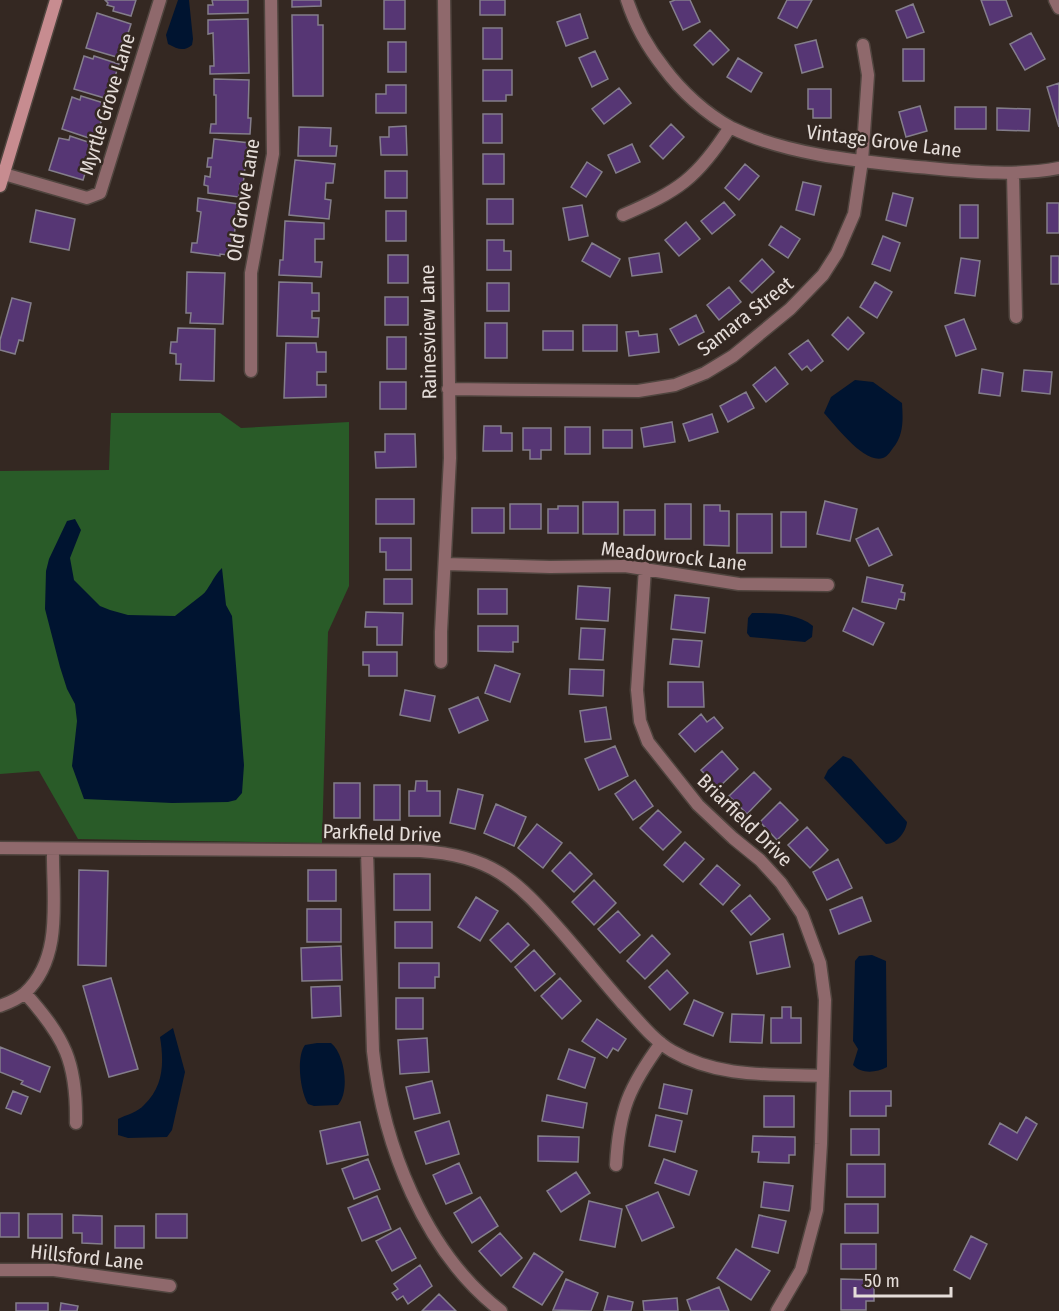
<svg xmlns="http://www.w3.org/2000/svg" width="1059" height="1311" font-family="'Fira Sans Condensed',sans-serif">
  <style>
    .green { fill: #295b28 }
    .water { fill: #001430 }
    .building { fill: #563674; stroke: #847e8b; stroke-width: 1.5 }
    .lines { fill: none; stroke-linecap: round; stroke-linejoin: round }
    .street-casing { stroke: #50453f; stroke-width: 15 }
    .secondary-casing { stroke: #50453f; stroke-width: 15 }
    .street { stroke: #8f696c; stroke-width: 12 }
    .secondary { stroke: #c78c90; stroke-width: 12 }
    .labels { text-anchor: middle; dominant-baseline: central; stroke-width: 5; stroke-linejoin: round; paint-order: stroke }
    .street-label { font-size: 20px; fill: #e5ddd9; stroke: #342822 }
  </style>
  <rect width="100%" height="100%" fill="#342822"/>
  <path class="green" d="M111 413H220L241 428 349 422V586L328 632 322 843 78 839 39 771 0 774V471L109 470Z"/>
  <path class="water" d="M178 0H189L193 39 192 45C183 52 178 49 168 44L166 35Z
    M855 380 873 382 902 403C903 419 904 435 893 448 890 452 888 456 883 458 864 464 836 426 824 413L831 397Z
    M75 519 81 530 70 558 74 580 100 606 110 610 128 615 175 616C184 609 193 602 202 595 209 590 213 576 222 568L226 605 232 616 244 765 242 793 236 800 228 802 172 803 84 799 72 766 77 721 75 704 67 689 60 667 45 609 46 571 49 559 67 521Z
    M752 613C771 613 798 613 813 626L812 637 805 642 750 637 747 633 748 618Z
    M843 756 851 759 907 822C906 832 897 844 886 844L824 778 828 770Z
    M872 955 886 961 887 1067C876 1073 861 1074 853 1065L858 1049 853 1041 855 961 859 956Z
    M173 1028 185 1072 172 1130 167 1137 128 1138 118 1135V1119C126 1115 138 1112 144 1105 164 1086 164 1062 160 1037Z
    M317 1043H331C345 1054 350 1092 338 1105L314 1106 308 1104C300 1091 296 1057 305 1045Z"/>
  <path class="building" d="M105 0H136L131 16 113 11 114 7 107 5 108 3Z
    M212 0H248V13L208 14V5H213Z
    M292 0H321V6L292 7Z
    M384 0H405V29H384Z
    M480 0H505V15H480Z
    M675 0H690L700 22 683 30 670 2Z
    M787 0H812L797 28 778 18Z
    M981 0H1006L1012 16 990 25Z
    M913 4 924 32 907 38 896 11Z
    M97 13 131 24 120 58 86 48Z
    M580 14 588 38 566 46 557 22Z
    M292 15H318V25H323V96H293Z
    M248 19 249 73 210 74V66H214L213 33 208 34V20Z
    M483 28H502V59H483Z
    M710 30 729 50 713 65 694 45Z
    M1031 33 1045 59 1025 70 1010 44Z
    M816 40 823 67 802 73 795 45Z
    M388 42H406V72H388Z
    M903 49H924V81H903Z
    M595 51 608 79 592 87 579 58Z
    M84 56 93 59 94 56 119 64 108 99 74 89Z
    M738 58 762 73 751 92 727 77Z
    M483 70H512V95H506V101H483Z
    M214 79 249 80 248 118H251L250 134 210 133 211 124H216V95H214Z
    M1059 83V127L1047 87Z
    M386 85H406V113H376V94H386Z
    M619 88 631 103 604 124 592 109Z
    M808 89H831V118H813V109H808Z
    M81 96 107 104 95 140 62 129 72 97 80 100Z
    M920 106 927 131 906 137 899 112Z
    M955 107H986V129H955Z
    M997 108 1030 109 1029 131 997 130Z
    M483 114H502V143H483Z
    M671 124 684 137 663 159 650 146Z
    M406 126 407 155H381L380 137H389V127Z
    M299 127 331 128 330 146H337L336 156H298Z
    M70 136 94 144 83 180 49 170 59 138 69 140Z
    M214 139 250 143 248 159H246L243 185 240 184 239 197 208 193V186L204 185 205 176 210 177 211 167H207L208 158H212Z
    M632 144 640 162 616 173 608 155Z
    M483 154H504V184H483Z
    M295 160 335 164 333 183H326L325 199 331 200 329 219 289 215Z
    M587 162 602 172 586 197 571 187Z
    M745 164 759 176 739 200 725 188Z
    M385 171H407V198H385Z
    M803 182 821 186 814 215 796 210Z
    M893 193 913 198 906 226 886 220Z
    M198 198 238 204 233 245H229L228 255 220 254V256L191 252 192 243H197L201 212 197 211Z
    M487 199H513V224H487Z
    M724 202 735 215 712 234 701 221Z
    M1047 203H1059V233H1047Z
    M582 205 588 236 569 240 563 208Z
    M960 205H978V238H960Z
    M36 210 75 219 69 250 30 242Z
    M386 211H406V241H386Z
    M285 221 324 223V239H315V262H322L321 277 279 275 280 260H283Z
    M686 222 700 239 679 256 665 240Z
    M781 226 800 239 788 258 769 245Z
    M883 236 900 243 890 271 872 264Z
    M487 240H504V251H511V270H487Z
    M592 243 620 259 610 277 582 261Z
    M659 253 662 272 632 276 629 258Z
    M388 255H408V283H388Z
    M1051 256H1059V284H1051Z
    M961 258 980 261 975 296 955 293Z
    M762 259 774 272 752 293 740 281Z
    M187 272 225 273 223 324 190 323 191 313H186Z
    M279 282 312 283V293H319V311H312V318H319L318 337 277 336Z
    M875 282 892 292 877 318 860 307Z
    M487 283H509V311H487Z
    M729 287 741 302 719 320 707 305Z
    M385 297H408V325H385Z
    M12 298 31 303 23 341 19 340 15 354 0 350V340Z
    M696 315 704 332 679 345 670 329Z
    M848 317 864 333 848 350 832 335Z
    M964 319 976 349 956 356 945 326Z
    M485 323H507V358H485Z
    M583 325H617V351H583Z
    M178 328 215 329 214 381 180 380 181 364H176V354L170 353 171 342H177Z
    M543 331H573V350H543Z
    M638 331 639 336 657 334 659 352 629 356 626 332Z
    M387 337H406V369H387Z
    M808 340 823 361 811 371 807 366 802 370 789 354Z
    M286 343H316L317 352H326V372H317V385H326V397L284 398Z
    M775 367 788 384 766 402 753 385Z
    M982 369 1003 373 1000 396 979 393Z
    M1024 370 1052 372 1050 394 1022 391Z
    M380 382H406V409H380Z
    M746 392 754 408 728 422 720 406Z
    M712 414 718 432 689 441 683 424Z
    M672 422 675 442 644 447 641 428Z
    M484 426H501V433H512V451H483Z
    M565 427H590V454H565Z
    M523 428H551V450H541V459H530V450H523Z
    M603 430H632V448H603Z
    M385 434H415L416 467 376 468 375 452H385Z
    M376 499H414V524H376Z
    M825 501 857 509 850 541 817 534Z
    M583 502H618V534H583Z
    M510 504H541V529H510Z
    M665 504H691V539H665Z
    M704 505H720V511H729V546L704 545Z
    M558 506H578V533H548V509H558Z
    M472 508H504V533H472Z
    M624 510H655V535H624Z
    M781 512H806V547H781Z
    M737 514H772V553H737Z
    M878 528 892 555 869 566 856 539Z
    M380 538H411V570H386V552H380Z
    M867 577 903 585 901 592 905 593 904 600 899 599 896 609 862 602Z
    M384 579H412V604H384Z
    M578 586 610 588 608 621 576 619Z
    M478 589H507V614H478Z
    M675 595 709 598 705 633 671 629Z
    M853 608 884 623 873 645 843 631Z
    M366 612 403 613 402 645H377V627H365Z
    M478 626H518V642H513V652L478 651Z
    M581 628 605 629 603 660 579 659Z
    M673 639 702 641 699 667 670 664Z
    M363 652H397V676H369V665H363Z
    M495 665 520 674 510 702 485 693Z
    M570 669 604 670 603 696 569 694Z
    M668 682H703L704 707H668Z
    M405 690 435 696 430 721 400 715Z
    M478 697 488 720 459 733 449 709Z
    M606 707 611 739 585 742 580 711Z
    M701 714 707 722 714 717 723 728 695 752 679 734Z
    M615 746 628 776 599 790 585 759Z
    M722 751 738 769 718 788 701 770Z
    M754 772 771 789 747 814 729 796Z
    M635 780 653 806 633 820 615 794Z
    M416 781H427V791H440V816H409V791H415Z
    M334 783H360V818H334Z
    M374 785H400V820H374Z
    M458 789 483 795 475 829 450 823Z
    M780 802 798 820 777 840 760 822Z
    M496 804 526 817 514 846 484 833Z
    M658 810 681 832 663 850 640 828Z
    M537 824 562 843 543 868 518 848Z
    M807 827 828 850 810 868 788 845Z
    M685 842 704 859 683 882 664 865Z
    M570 852 592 874 574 892 552 871Z
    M838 859 852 888 827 900 813 872Z
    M717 865 740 885 723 905 700 884Z
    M79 870 108 871 106 966 78 965Z
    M308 870H336V901H308Z
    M394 874H430V910H394Z
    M594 880 616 903 594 925 572 902Z
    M750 895 770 919 751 935 731 911Z
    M476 897 498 911 480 941 458 927Z
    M862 897 871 921 839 934 830 910Z
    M307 909H341V942H307Z
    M618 911 640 935 620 953 598 929Z
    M395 922H432V948H395Z
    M508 923 529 945 511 962 490 940Z
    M783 934 790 967 757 974 750 942Z
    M652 935 670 954 645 979 627 961Z
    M341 946 342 980 302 981 301 948Z
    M534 950 555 974 535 991 515 967Z
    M399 963H439V977H435V988H399Z
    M667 970 688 993 670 1010 649 987Z
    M111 978 138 1069 109 1077 83 986Z
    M560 978 581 1001 562 1019 541 996Z
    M340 986 341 1016 312 1018 311 987Z
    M396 998H423V1029H396Z
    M694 1000 723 1013 713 1036 684 1024Z
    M782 1007H791V1018H801V1043H771V1018H782Z
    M732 1014 764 1015 762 1043 730 1042Z
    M597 1019 626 1039 618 1051 613 1048 607 1058 582 1041Z
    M427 1038 429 1072 400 1074 398 1040Z
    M0 1047 50 1067 40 1092 21 1084 23 1081 0 1072Z
    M569 1049 595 1058 585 1088 558 1079Z
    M432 1081 440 1113 414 1119 406 1087Z
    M664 1084 692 1090 687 1114 659 1108Z
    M13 1091 28 1097 21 1114 6 1108Z
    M850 1091H891V1106H886V1116H850Z
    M547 1095 587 1103 583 1128 542 1121Z
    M764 1096H794V1127H764Z
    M656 1115 682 1121 675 1152 649 1146Z
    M1026 1117 1037 1124 1017 1160 989 1144 1000 1123 1017 1133Z
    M449 1121 459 1154 426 1164 415 1132Z
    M360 1122 368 1155 327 1164 320 1131Z
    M851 1129H879V1155H851Z
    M538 1136 579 1137 578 1162 538 1161Z
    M753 1136 795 1137V1155H789V1163L758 1162 759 1152H752Z
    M368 1159 380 1189 354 1199 342 1169Z
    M664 1159 697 1171 689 1195 655 1183Z
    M459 1163 472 1193 446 1204 433 1175Z
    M847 1164H885V1197H847Z
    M576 1172 590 1193 561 1212 547 1191Z
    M764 1182 793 1186 789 1211 761 1207Z
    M658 1192 674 1227 642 1241 626 1206Z
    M377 1196 391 1229 362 1241 348 1208Z
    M480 1197 498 1226 472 1243 454 1213Z
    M589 1201 622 1209 615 1247 580 1240Z
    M845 1204H878V1233H845Z
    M0 1213H19V1237H0Z
    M28 1214H62V1238H28Z
    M156 1214H187V1238H156Z
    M73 1215 102 1216V1244L82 1243V1233H73Z
    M759 1215 786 1221 778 1253 752 1247Z
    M115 1226H144V1248H115Z
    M400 1228 416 1258 392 1271 376 1241Z
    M500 1233 522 1258 501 1276 479 1251Z
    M971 1236 987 1244 970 1279 954 1270Z
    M841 1244H876V1269H841Z
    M736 1249 770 1271 751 1300 717 1278Z
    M534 1253 563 1272 542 1305 513 1287Z
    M420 1265 432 1286 408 1304 403 1296 397 1300 392 1293 398 1289 394 1284Z
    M566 1279 598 1293 591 1311 553 1310Z
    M841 1279 874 1280V1301H866V1310H841Z
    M719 1287 729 1311H691L687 1300Z
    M439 1294 456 1311H422Z
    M608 1296 633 1302 631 1311H604Z
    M677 1298 678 1311H644L643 1301Z
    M16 1303H48V1311H16Z
    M61 1303 78 1306 77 1311H60Z"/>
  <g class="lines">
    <g class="street-casing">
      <path id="street" d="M627 0C635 25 648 48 664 68 681 91 706 114 732 128 787 155 858 161 918 167 965 171 1012 177 1059 168
        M1055 0 1059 8
        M1013 173 1016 317
        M4 174 87 198 100 193 160 0
        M623 215C678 191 697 179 730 127
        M251 371V273L273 154 271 0
        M448 389 638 391 675 385 705 373 733 356 790 309 823 275 837 253 854 214 862 161 868 75 863 45
        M445 564 550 567 625 566 739 584 828 585
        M645 568 637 690 640 721 648 742 698 805 733 838 760 860 781 883 802 914 820 963 825 1000 821 1144 817 1210 801 1270 777 1311
        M441 662V632L450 458 444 0
        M0 848 420 851C492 855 516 880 561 931 582 955 602 980 623 1004 638 1020 653 1040 672 1051 718 1078 771 1074 823 1076
        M367 851 373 1051C383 1144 424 1252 501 1311
        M25 993C65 1038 77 1062 76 1123
        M0 1006C8 1003 18 999 25 993 64 957 52 896 53 849
        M616 1165C619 1110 629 1087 661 1043
        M0 1270H54L170 1286"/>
    </g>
    <g class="secondary-casing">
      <path id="secondary" d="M0 186 56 0"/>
    </g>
    <use href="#street" class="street"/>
    <use href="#secondary" class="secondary"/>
  </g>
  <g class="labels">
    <g class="street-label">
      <text transform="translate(107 104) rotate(-73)">Myrtle Grove Lane</text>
      <text transform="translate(884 141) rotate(7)">Vintage Grove Lane</text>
      <text transform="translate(243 200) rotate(-81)">Old Grove Lane</text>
      <text transform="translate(745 316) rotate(-38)">Samara Street</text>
      <text transform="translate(428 332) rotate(-91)">Rainesview Lane</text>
      <text transform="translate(674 556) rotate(6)">Meadowrock Lane</text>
      <text transform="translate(745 820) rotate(44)">Briarfield Drive</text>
      <text transform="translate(382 833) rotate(2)">Parkfield Drive</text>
      <text transform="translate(87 1257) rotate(6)">Hillsford Lane</text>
    </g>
  </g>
  <path d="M855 1287v9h96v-9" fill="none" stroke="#e5ddd9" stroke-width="3"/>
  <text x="864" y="1287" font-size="18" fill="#e5ddd9" stroke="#342822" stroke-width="4.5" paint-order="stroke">50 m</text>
</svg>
